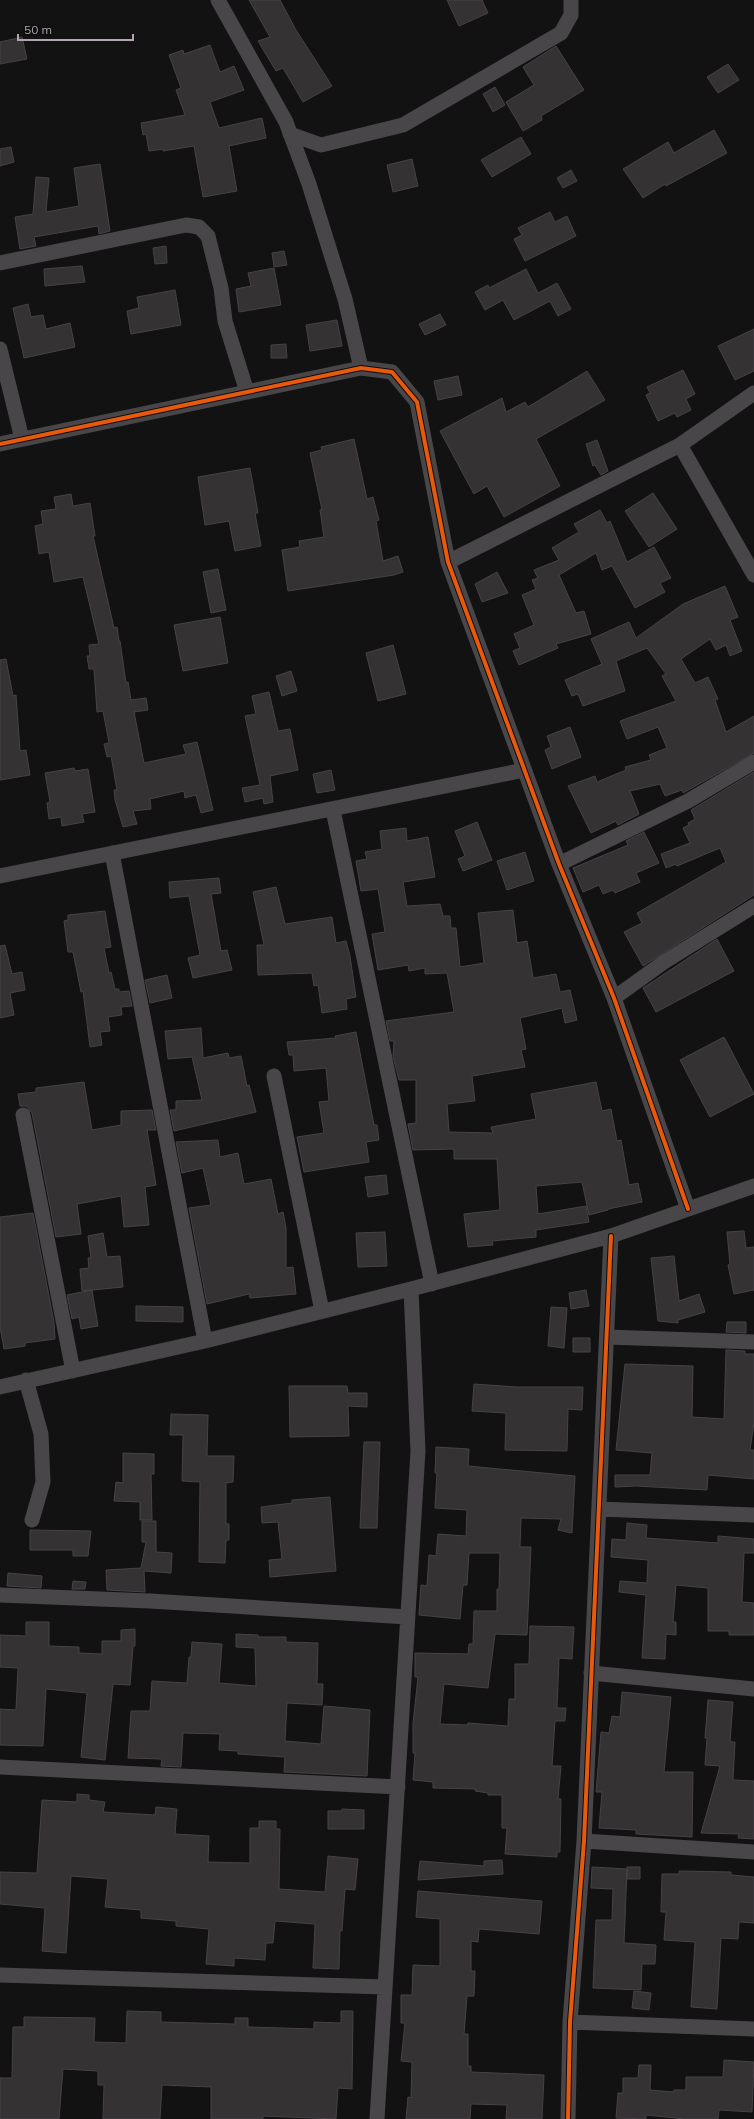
<svg xmlns="http://www.w3.org/2000/svg" width="754" height="2119" font-family="Mulish,sans-serif">
  <style>
    .building { fill: #353234; stroke: #464246 }
    .lines { fill: none; stroke-linecap: round; stroke-linejoin: round }
    .minor { stroke: #494649; stroke-width: 15 }
    .cycleway-casing { stroke: #0e0d0e; stroke-width: 6 }
    .cycleway { stroke: #e8590c; stroke-width: 4 }
  </style>
  <rect width="100%" height="100%" fill="#131213"/>
  <path class="building" d="M249 0H280L296 30 332 86 303 102 283 68 276 71 258 41 270 37Z
    M447 0H482L488 13 459 26Z
    M22 37 27 59 0 64V42Z
    M210 45 220 72 234 66 244 90 210 102 219 128 262 118 266 138 229 146 237 191 203 197 194 146 163 151V149L149 151 146 134 143 135 141 123 185 115 176 90 181 88 169 55 183 50 184 54Z
    M556 46 584 90 541 116 542 120 523 131 506 102 534 85 523 67Z
    M728 64 739 80 718 93 707 77Z
    M495 87 505 105 493 112 483 94Z
    M714 130 727 153 666 186 665 184 643 198 623 169 668 142 674 153Z
    M521 137 531 154 492 177 481 160Z
    M11 147 14 162 0 166V149Z
    M412 159 418 186 393 192 387 165Z
    M100 164 110 231 99 234 98 226 34 237 36 246 20 249 15 217 33 214 36 177 49 178 46 212 79 206 74 168Z
    M571 170 577 181 563 188 557 178Z
    M550 212 555 222 567 216 576 236 525 261 514 239 522 235 518 228Z
    M166 246 167 263 155 264 153 248Z
    M284 251 287 265 274 267 272 253Z
    M82 266 85 282 45 286 44 269Z
    M274 268 281 305 239 312 236 289 251 286 248 273Z
    M526 269 538 293 557 283 571 309 558 316 550 301 514 320 503 300 485 310 475 292 488 285 489 288Z
    M175 290 181 325 131 334 127 311 139 308 137 297Z
    M28 304 31 317 43 315 46 329 70 323 75 347 24 358 13 308Z
    M440 314 446 325 425 335 419 324Z
    M337 320 342 346 310 351 306 325Z
    M754 329V371L735 380 718 346Z
    M286 344 287 358H271V345Z
    M683 370 695 394 686 399 691 410 677 417 675 413 658 421 646 395 650 393 647 387Z
    M587 371 605 400 536 439 560 486 504 517 487 486 474 494 440 431 502 398 506 412 525 402 528 407Z
    M458 376 462 395 438 400 434 381Z
    M354 439 367 499 373 497 379 520 376 521 383 561 398 556 403 572 394 575 288 591 282 550 300 547 299 541 324 537 320 510H322L310 453 322 450 321 447Z
    M597 440 608 471 601 475 595 465 593 466 586 444Z
    M250 468 258 513H255L261 546 235 551 229 521 205 525 198 477Z
    M653 493 677 529 649 547 625 511Z
    M71 494 73 506 90 503 95 536H93L114 628 117 627 119 641H120L126 683 128 682 131 700 146 698 148 710 134 712 144 763 186 754 183 745 197 742 213 810 201 813 196 795 185 798 184 791 150 799 151 809 133 811 137 824 123 827 115 800 114 790H117L111 756 107 757 104 744 109 743 103 711 97 712 94 669H89L87 656H90L89 645 99 644 83 577 54 582 49 552 39 554 35 526 43 524 41 511 56 509 54 497Z
    M600 510 607 523 610 521 627 562 654 547 671 578 660 583 665 592 635 608 612 566 602 570 596 553 559 575 576 613 584 611 591 634 556 644 558 648 519 665 513 651 520 648 514 634 534 625 522 595 536 589 532 580 538 578 534 570 559 560 552 548 579 532 574 524Z
    M218 569 226 610 211 613 203 572Z
    M497 572 508 593 482 602 475 584Z
    M725 586 738 617 730 620 742 651 730 656 726 645 716 650 710 639 681 659 695 683 708 677 718 699 715 700 726 732 754 716V753L683 793 682 790 665 796 660 784 630 791 639 814 618 825 616 821 591 833 568 786 595 776 597 782 626 770 625 767 651 760 649 755 667 748 658 727 627 739 620 721 676 701 662 676 666 674 647 648 616 661 625 691 583 706 578 694 572 696 565 680 602 664 591 639 629 622 636 638 683 604Z
    M220 617 228 663 183 671 174 625Z
    M393 645 406 694 378 701 366 653Z
    M6 659 13 696 16 695 20 751 26 750 30 775 0 780V660Z
    M291 671 297 691 282 696 276 676Z
    M269 692 278 731 290 729 298 770 270 776 273 802 264 804 263 798 245 802 242 788 260 785 245 716 256 714 252 696Z
    M570 727 581 757 552 769 545 750 551 747 547 736Z
    M74 768 75 771 88 769 95 812 82 814 84 822 62 826 61 817 49 819 47 803 50 802 45 773Z
    M331 770 335 790 317 793 313 774Z
    M754 772V895L643 966 624 932 642 923 637 913 726 862 720 848 677 866 676 864 666 868 661 854 690 843 683 828 689 825 688 823 695 819 691 810Z
    M477 822 492 860 463 871 458 859 465 856 455 831Z
    M406 828 407 841 428 837 435 877 403 882 407 906 440 904 443 916H450L451 928H456L460 967 484 963 478 913 513 910 517 943 527 941 533 978 556 974 560 992 570 990 577 1020 565 1023 562 1008 520 1018 526 1049 521 1050 525 1067 472 1076 475 1101 447 1104 449 1132 493 1133 491 1127 536 1119 531 1094 596 1082 602 1111 611 1109 617 1141 621 1140 629 1185 638 1183 642 1202 608 1209V1210L589 1215 582 1182 536 1186 538 1214 586 1206 589 1222 536 1230V1237L492 1241 493 1245 468 1247 464 1214 500 1210 497 1159H454V1149L413 1150 408 1124 416 1123V1080H399L393 1056 394 1041H390L386 1021 454 1012 447 973 425 974V968L409 971 408 965 378 970 372 934 385 932 378 889 361 891 356 861 367 859 365 852 382 849 380 831Z
    M644 832 659 863 636 873 640 882 615 893 613 890 603 894 599 885 583 892 573 868 628 845 626 841Z
    M525 852 534 881 507 890 497 861Z
    M219 878 221 893 211 894 221 951 227 950 232 970 193 978 188 958 200 955 189 896 170 898 169 882Z
    M276 887 285 924 332 917 336 943 346 941 350 956 356 997 346 999 347 1009 322 1013 318 985 314 986 312 973 258 975 257 945H264L253 892Z
    M105 911 111 947 104 948 109 973 111 972 115 989H119V992L129 991 132 1006 121 1007 122 1015 108 1017 110 1031 100 1032 102 1045 90 1047 83 991 81 992 73 952H68L64 921 68 920V915Z
    M717 939 734 971 656 1012 643 988Z
    M5 945 12 974 22 972 25 990 10 993 14 1015 0 1018V946Z
    M167 975 172 998 150 1003 145 980Z
    M201 1028 203 1058 228 1053 229 1058 241 1056 247 1086 249 1085 256 1112 174 1131 170 1110H176V1101L202 1100 192 1057 168 1059 165 1031Z
    M356 1032 374 1125H377L379 1140 366 1142 369 1162 304 1172 297 1137 324 1133 319 1102 329 1101 326 1068 294 1071 293 1055H289L287 1042 336 1038 335 1036Z
    M724 1037 754 1094 710 1117 680 1060Z
    M84 1082 92 1130 121 1125V1111L152 1110 156 1130H147L156 1185 145 1187 149 1225 124 1227 121 1196 77 1204 81 1234 56 1237 32 1113 26 1106H20L18 1094 36 1092V1088Z
    M218 1140 220 1157 238 1153 244 1184 271 1179 278 1214 283 1212 286 1228V1268L293 1267 296 1294 250 1298 249 1294 207 1304 189 1208 211 1205 203 1168 182 1173 176 1142Z
    M386 1175 388 1194 368 1197 365 1177Z
    M33 1213 54 1322 55 1339 25 1343V1346L4 1349 0 1327V1217Z
    M744 1231 746 1248 754 1247V1290L734 1294 728 1265 730 1264 727 1232Z
    M385 1232 387 1266 358 1267 356 1233Z
    M103 1233 107 1257 120 1256 123 1287 82 1291 80 1269 89 1268 88 1258H91L88 1236Z
    M674 1256 679 1301 699 1294 705 1312 678 1320V1323L658 1321 651 1258Z
    M92 1290 98 1326 81 1329 79 1317 72 1319 67 1295Z
    M586 1290 589 1306 571 1309 569 1293Z
    M136 1306 183 1307V1322L136 1321Z
    M551 1307 567 1308 564 1348 548 1346Z
    M727 1322H746V1333L726 1332Z
    M573 1338H590V1352H573Z
    M726 1350 745 1351V1354H754V1422L750 1450H754V1479L708 1475 707 1490 636 1486 615 1487V1475H650L652 1453 616 1450 625 1364 693 1366 692 1417 724 1419Z
    M474 1384 517 1387H583L582 1410 568 1409 567 1451 505 1450 506 1413 472 1411Z
    M289 1386H347L348 1393H367V1407L348 1406 349 1436 290 1437Z
    M171 1414 208 1415 207 1456H234L233 1482 226 1483V1524H229V1540H226L225 1563 199 1562 200 1482 182 1481 183 1435H170Z
    M364 1442H380L377 1528H360Z
    M436 1447 469 1449 468 1466 575 1476 572 1533 558 1530 561 1519 521 1518 520 1547H531L527 1635 495 1634 488 1688 444 1684 440 1724 468 1725V1723L508 1726 509 1699H515V1664H529L530 1626 574 1627 572 1659 559 1658 557 1708H566L565 1721H555L552 1766H561L558 1799H561L560 1852H557V1857L505 1854 507 1828H502V1795H488V1793L475 1791 476 1789 433 1788V1782L413 1780 415 1753H413V1724L418 1677H415V1653L468 1654 469 1644H473L474 1611H497V1589H499L500 1553H469L467 1585H463L460 1619 419 1615 421 1585 427 1586 429 1555 436 1556 438 1534 466 1536 467 1510 435 1508 437 1473H435Z
    M123 1453 154 1454V1474H151L152 1520H140V1502L114 1501 116 1482 123 1483Z
    M330 1497 336 1571 270 1577 269 1560 282 1559 278 1522 262 1523 261 1507 292 1503V1500Z
    M142 1521H156V1552L172 1553 171 1573 144 1571 145 1592 107 1590 106 1570 141 1568 146 1542H142Z
    M627 1523 647 1525 646 1538 718 1543V1536L754 1539V1553H744L742 1602 754 1603V1635H729V1631H708V1588L676 1585 673 1622H676V1635L666 1634 665 1659 642 1658 646 1595 619 1592 620 1581 647 1583 648 1560 611 1557 612 1539 626 1540Z
    M30 1530 91 1531 88 1556H73V1550H30Z
    M8 1573 42 1576 41 1588 7 1586Z
    M73 1581 86 1582 85 1589H72Z
    M26 1622H49V1646L79 1647V1653L102 1654V1641H121V1630L135 1629V1646H133L130 1685 113 1684 105 1760 81 1757 87 1693 46 1689 43 1746 0 1745V1709L16 1710 18 1668 0 1667V1635L26 1636Z
    M236 1634 258 1635V1637H286V1642L318 1643 317 1684H323L322 1705 287 1703 285 1741 321 1744 324 1706 370 1710 367 1776 284 1772 285 1757 238 1754V1751L219 1750 220 1734 183 1733 181 1767 161 1766 162 1759 128 1758 131 1711H150L152 1681 187 1683 189 1657H191L192 1642 222 1644 219 1683 256 1686 255 1648 236 1647Z
    M622 1692 671 1697 664 1772H693L692 1837 636 1834V1830L599 1828 602 1792H596L601 1732 609 1733 612 1716 620 1717Z
    M708 1700 733 1702 730 1742H735L733 1780 754 1781V1839L738 1838 739 1834 701 1833 720 1766 705 1765 707 1738H705Z
    M77 1794 89 1795V1800L105 1802 103 1812 155 1815 156 1807 177 1809 175 1834 209 1836 208 1862 250 1863V1828H259V1821H276V1829H280L279 1889 325 1892 328 1856 358 1859 355 1890 345 1889 342 1931 340 1930 339 1969 313 1968 315 1924 275 1921 273 1943H266L265 1960 234 1958V1966L206 1964 209 1929 176 1926V1921L141 1918V1910L105 1907 108 1879 71 1876 66 1953 42 1951 45 1908 0 1904V1872L37 1873 42 1800 77 1802Z
    M342 1809 364 1810V1829H328V1811H342Z
    M502 1860 503 1874 418 1880 420 1861 484 1866V1861Z
    M592 1867 627 1869 624 1943 656 1945 655 1964H642L641 1990 593 1988 596 1920H612L613 1889 591 1888Z
    M627 1867H640V1879H627Z
    M679 1871 731 1872V1875L754 1877V1923L739 1922 738 1939 721 1938 717 2009 691 2007 695 1942 664 1940 666 1912H661L662 1874H679Z
    M418 1891 542 1901 539 1934 479 1929 478 1942 471 1941V1971H475L474 1996H467L464 2034H468V2066H471V2072L544 2075 542 2119H506L507 2105 471 2104 470 2119H406L408 2097 411 2098 412 2062 401 2061 405 2023H401V1995H412L413 1965 440 1966V1919L416 1917Z
    M634 1991 651 1993 649 2010 632 2008Z
    M127 2011 161 2012V2022L235 2024V2018H248V2027L314 2029V2022L341 2023V2011H353L352 2089 338 2088 336 2119 263 2116V2119H211V2087L162 2085 160 2119H103L104 2085H98V2071L63 2069 59 2119H0V2078H12L13 2027H24V2017L95 2018 94 2042 126 2043Z
    M724 2060 754 2062 752 2112 719 2110 718 2119H685L646 2115V2119L616 2118 618 2093H623V2078H638L639 2065H651L650 2090 674 2092V2090H686V2077H723Z"/>
  <g class="lines">
    <path class="minor" d="M218 0 286 122 309 184 345 299 361 368
      M290 134 321 145 403 125 561 33 571 15V0
      M0 263 186 225 199 227 208 236 221 288 225 321 247 392
      M0 349 22 439
      M0 444 361 368 392 372 417 402 448 562 559 864 614 998 688 1209
      M680 445 754 575
      M448 562 680 445 754 393
      M333 810 432 1284
      M112 853 205 1341
      M559 864 688 801 754 762
      M0 876 524 770
      M614 998 664 962 754 906
      M274 1076 322 1311
      M23 1115 73 1371
      M607 1337 754 1342
      M26 1380 41 1434 43 1482 32 1520
      M0 1387 205 1341 411 1289 611 1236 754 1186
      M599 1509 754 1515
      M0 1595 150 1601 408 1617
      M591 1673 754 1689
      M0 1767 398 1787
      M584 1841 754 1852
      M0 1975 385 1987
      M570 2022 754 2029
      M377 2119 418 1451 411 1289
      M568 2119 570 2022 584 1841 611 1236"/>
    <g class="cycleway-casing">
      <path id="cycleway" d="M0 444 361 368 392 372 417 402 448 562 559 864 614 998 688 1209
        M568 2119 570 2022 584 1841 611 1236"/>
    </g>
    <use href="#cycleway" class="cycleway"/>
  </g>
  <path d="M18 34v6h115v-6" fill="none" stroke="#b1a5b2" stroke-width="2"/>
  <text x="24" y="34" font-size="12" fill="#b1a5b2" stroke="#0e0d0e" stroke-width="3" paint-order="stroke">50 m</text>
</svg>
